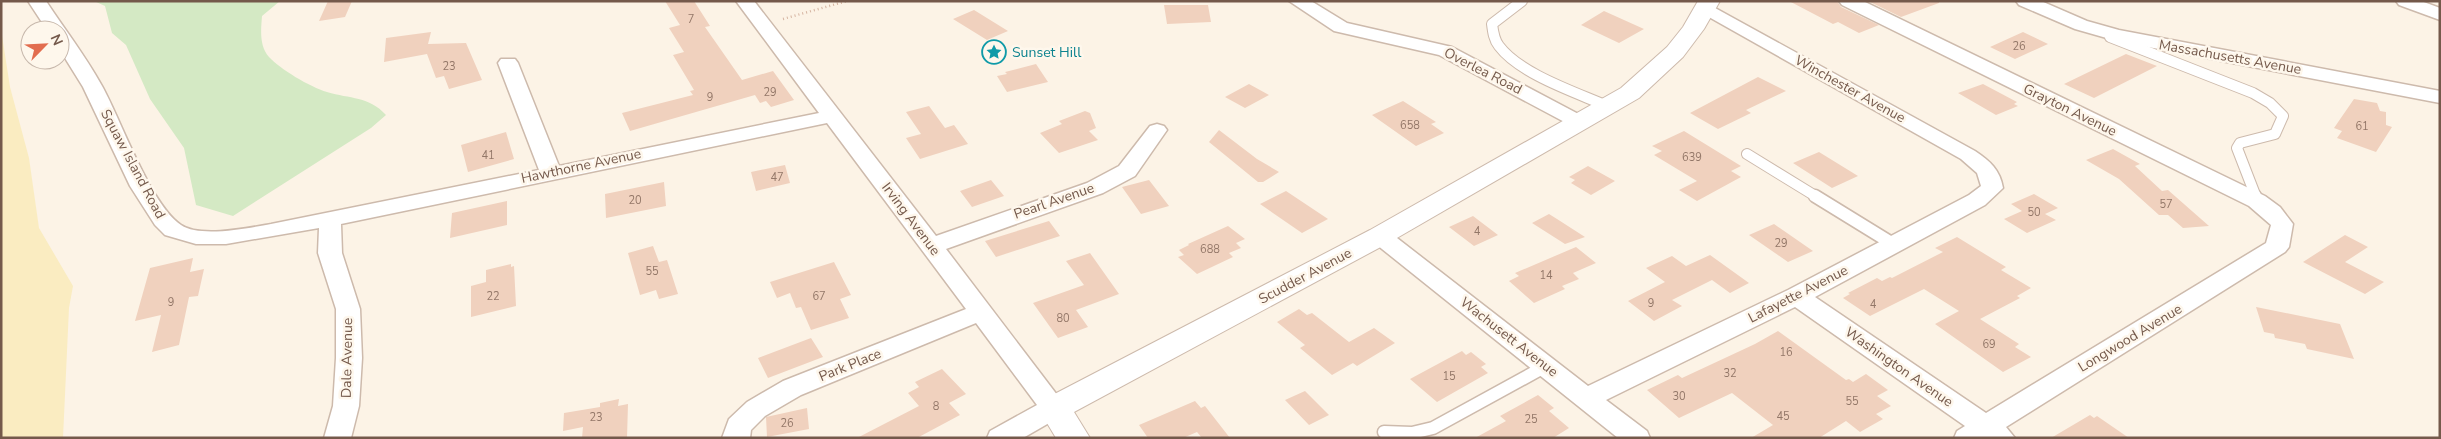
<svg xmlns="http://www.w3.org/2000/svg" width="2441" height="439" font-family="'Nunito Sans',sans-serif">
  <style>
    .green { fill: #d4e9c4 }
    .sand { fill: #faecc1 }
    .building { fill: #f0d1be }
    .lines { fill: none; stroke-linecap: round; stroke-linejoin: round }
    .service-far1-casing { stroke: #cdbaac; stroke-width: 12 }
    .service-casing { stroke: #cdbaac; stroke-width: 15 }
    .minor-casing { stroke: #cdbaac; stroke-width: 3 }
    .tertiary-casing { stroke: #cdbaac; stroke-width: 2 }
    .path { stroke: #d5b4a1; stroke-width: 2.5; stroke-dasharray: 1 3; stroke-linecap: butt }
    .service-far1 { stroke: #fff; stroke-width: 10 }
    .service { stroke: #fff; stroke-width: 12 }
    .minor { fill: #fff; fill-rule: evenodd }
    .tertiary { fill: #fff; fill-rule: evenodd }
    .labels { text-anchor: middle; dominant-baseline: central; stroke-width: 5; stroke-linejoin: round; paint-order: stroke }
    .number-label { font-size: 11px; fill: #937768 }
    .culture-label { font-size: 14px; fill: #0d838f; stroke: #fef7ec; text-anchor: start }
    .street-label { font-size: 14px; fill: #74594b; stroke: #fef7ec }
  </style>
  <rect width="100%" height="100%" fill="#fcf3e6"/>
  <path class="green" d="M94 1H280L262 16C261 29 259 46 269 57 280 69 310 87 327 92 350 99 369 96 386 115L371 128 233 216 196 205 184 148 150 99 126 45 112 33 105 6Z"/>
  <path class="sand" d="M1 29 10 87 29 158 39 228 73 286 69 308 63 438H1Z"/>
  <path class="building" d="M328 1H352L345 17 319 21Z
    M665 1H694L710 26 705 27 742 80 773 71 794 100 771 107 766 101 760 103 755 95 630 131 622 113 693 95 690 91 694 90 673 55 684 52 669 28 680 25Z
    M1789 1H1837L1841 7 1879 25 1859 33 1838 22 1833 24Z
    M1868 1H1939V3L1901 17Z
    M1164 5H1208L1211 22 1167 24Z
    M974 10 1008 31 987 40 953 19Z
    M1604 11 1644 29 1619 43 1581 25Z
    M431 32 428 44 466 43 482 80 449 89 444 76 436 78 427 54 384 62 386 38Z
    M2023 32 2048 44 2015 59 1990 47Z
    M2126 54 2157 66 2094 98 2064 84Z
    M1036 64 1048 82 1007 92 997 76 1007 74 1005 72Z
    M1758 77 1786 91 1746 110 1751 113 1718 129 1690 113Z
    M1249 84 1269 95 1245 108 1225 97Z
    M1983 84 2017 102 2014 104 2018 106 1996 115 1958 93Z
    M2354 99 2377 103 2380 111 2386 112V125L2392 127 2376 152 2337 138 2342 131 2334 128Z
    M1403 101 1436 122 1431 124 1444 133 1416 146 1372 115Z
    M929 106 945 128 954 125 968 144 920 159 906 138 921 134 906 112Z
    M1085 111 1090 113 1096 128 1089 131 1098 140 1059 153 1040 133 1062 124 1059 121Z
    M1219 130 1257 159 1279 172 1263 182H1258L1209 142Z
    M1684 131 1741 166 1731 171 1741 177 1697 201 1679 190 1697 181 1654 155 1662 151 1652 146Z
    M506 132 514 159 468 172 461 145Z
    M2113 149 2140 164 2135 166 2162 191 2168 190 2209 226 2183 228 2168 215H2159L2119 179 2086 160Z
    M1819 152 1858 176 1832 188 1793 163Z
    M785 165 790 183 756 191 751 172Z
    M1588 166 1615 181 1591 195 1571 183 1575 180 1569 177Z
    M991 180 1004 196 972 207 960 191Z
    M1149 180 1169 206 1141 214 1122 187Z
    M664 182 666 206 606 218 605 194Z
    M1286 191 1328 219 1302 233 1260 204Z
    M2034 194 2058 208 2045 214 2056 220 2027 233 2004 219 2022 211 2011 204Z
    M507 201V225L450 238 452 213Z
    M1549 214 1557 219 1585 237 1565 244 1532 223Z
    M1473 216 1498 235 1474 246 1449 227Z
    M1049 221 1060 236 996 257 985 241Z
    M1774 224 1813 251 1788 262 1749 235Z
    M1228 226 1245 239 1236 243 1241 248 1229 253 1233 257 1197 274 1178 257 1184 255 1179 250 1189 245 1188 244Z
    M2345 235 2368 247 2345 262 2384 282 2365 294 2303 262Z
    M1957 237 2006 267 2001 270 2031 288 2017 296 2020 298 1980 319 2019 344 2015 347 2031 357 2003 372 1935 324 1959 311 1924 289 1870 316 1843 298 1850 294 1848 293 1877 278 1882 281 1890 277 1892 278 1943 252 1935 248Z
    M653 246 659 262 667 260 678 294 659 299 656 290 640 295 628 253Z
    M1576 247 1596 263 1573 273 1579 279 1562 286 1565 289 1534 303 1509 281 1519 276 1515 273Z
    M1090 253 1119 294 1076 310 1088 327 1058 338 1033 303 1084 285 1066 261Z
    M1710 255 1749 283 1730 293 1712 280 1672 300 1682 306 1654 321 1628 301 1665 282 1646 268 1672 256 1686 266Z
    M193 258 190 272 204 269 198 296 189 297 179 345 152 352 161 315 135 321 150 268Z
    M834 262 851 295 840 299 849 318 811 330 801 307 796 308 790 293 777 298 770 282Z
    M511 264V267L514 266 516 306 471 317V286L486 282V270Z
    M2256 307 2340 324 2354 359 2307 349 2305 344 2275 338 2274 334 2264 332Z
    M1299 309 1307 315 1312 313 1349 342 1374 328 1395 343 1357 366 1353 363 1332 375 1300 348 1305 345 1277 322Z
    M1778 331 1846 380 1849 379 1853 382 1866 374 1888 390 1877 396 1891 406 1876 414 1883 419 1860 432 1846 421 1819 438H1751L1773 425 1732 393 1679 418 1647 390 1678 375 1682 378 1755 344Z
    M811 338 823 357 768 378 758 358Z
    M1462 351 1466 355 1471 352 1486 364 1481 367 1488 373 1437 402 1410 379Z
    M942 369 966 394 949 403 960 415 917 438H857L919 406 908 393 919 387 915 382Z
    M1305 391 1329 415 1309 425 1285 400Z
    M1538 395 1554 408 1549 411 1569 428 1553 438H1475L1506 421 1500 416Z
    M619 399 618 406 628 404 627 438H582L583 427 563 431 564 413 600 407V403Z
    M1195 401 1201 408 1205 406 1230 438H1202L1197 432 1183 438H1148L1139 425Z
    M807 408 809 429 767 437 766 417Z
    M2090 415 2094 418 2097 416 2129 438H2051Z"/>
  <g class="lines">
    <g class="service-far1-casing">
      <path id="service-far1" d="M1522 1 1492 24C1493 32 1494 40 1499 46 1520 74 1575 92 1607 106
        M2110 37 2253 93 2270 103 2283 116 2275 134 2240 143 2237 148 2256 197
        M1747 154 1817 197"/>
    </g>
    <g class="service-casing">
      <path id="service" d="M1815 196 1893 244
        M2255 196 2257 201
        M1384 432 1412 433 1433 428 1546 366"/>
    </g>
    <g class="minor-casing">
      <path id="minor" d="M28 1H46C65 30 85 55 102 86 121 120 150 204 181 225 200 238 248 228 271 224L539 170 498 63 501 59H515L518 63 559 166 819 113 736 1H754L936 236 1087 183 1119 166 1150 126 1157 124 1164 126 1167 130 1135 176 1103 193 946 249 1067 408 1063 415 1023 438H987L990 431 1037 405 976 323 801 395 765 416 751 430 750 438H722L729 419 747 402 783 381 966 309 827 123 341 224 342 253 360 309 362 358 359 406 351 438H324L333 406 336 358V309L318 253 319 228 226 244H196L165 235 155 225 130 186 83 87 60 50V30H47Z
        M1289 1H1311L1347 23 1452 47 1586 118 1589 122 1586 126 1579 128 1572 126 1439 55 1334 31Z
        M1839 1H1863L2265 196 2280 207 2293 224 2289 247 2285 252 2006 427 2015 438H1954L1957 431 1965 426 1795 307 1606 400 1647 431 1650 438H1618L1372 241 1369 236 1372 231 1380 229 1388 231 1588 386 1788 290 1969 195 1981 186 1977 173 1961 159 1700 12 1697 8 1700 4 1706 3 1975 151C1990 161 2000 170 2003 188L1985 205 1815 297 1986 413 2266 243 2271 225 2249 206 1842 5Z
        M2016 1H2041L2087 21 2119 30 2440 91V103L2117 41 2075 29 2019 5Z
        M2396 1H2421L2440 8V20L2399 5Z"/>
    </g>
    <g class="tertiary-casing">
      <path id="tertiary" d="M1698 1H1720L1704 29 1683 57 1639 98 1390 242 1074 412 1090 438H1056L1038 408 1043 400 1370 230 1621 88 1667 47 1683 27Z"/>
    </g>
    <path class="path" d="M783 19 847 1"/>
    <use href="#service-far1" class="service-far1"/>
    <use href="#service" class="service"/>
    <use href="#minor" class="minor"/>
    <use href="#tertiary" class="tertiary"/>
  </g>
  <defs>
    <g id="sight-ring" transform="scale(1.25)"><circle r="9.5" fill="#fef7ec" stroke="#0f9aa8" stroke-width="1.5"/><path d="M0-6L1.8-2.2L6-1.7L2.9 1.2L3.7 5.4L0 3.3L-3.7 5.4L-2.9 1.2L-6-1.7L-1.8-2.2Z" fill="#0f9aa8"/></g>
  </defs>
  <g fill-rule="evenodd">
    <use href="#sight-ring" x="994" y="52"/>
  </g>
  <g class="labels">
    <g class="number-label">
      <text x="691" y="19">7</text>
      <text x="2019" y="46">26</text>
      <text x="449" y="66">23</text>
      <text x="770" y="92">29</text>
      <text x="710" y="97">9</text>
      <text x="1410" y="125">658</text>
      <text x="2362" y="126">61</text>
      <text x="488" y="155">41</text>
      <text x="1692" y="157">639</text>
      <text x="777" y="177">47</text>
      <text x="635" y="200">20</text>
      <text x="2166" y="204">57</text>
      <text x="2034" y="212">50</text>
      <text x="1477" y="231">4</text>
      <text x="1781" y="243">29</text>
      <text x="1210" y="249">688</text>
      <text x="652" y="271">55</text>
      <text x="1546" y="275">14</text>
      <text x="493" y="296">22</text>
      <text x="819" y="296">67</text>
      <text x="171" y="302">9</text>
      <text x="1651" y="303">9</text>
      <text x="1873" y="304">4</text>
      <text x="1063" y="318">80</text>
      <text x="1989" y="344">69</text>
      <text x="1786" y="352">16</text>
      <text x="1730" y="373">32</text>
      <text x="1449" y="376">15</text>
      <text x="1679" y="396">30</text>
      <text x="1852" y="401">55</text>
      <text x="936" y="406">8</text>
      <text x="1783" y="416">45</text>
      <text x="596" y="417">23</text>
      <text x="1531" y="419">25</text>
      <text x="787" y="423">26</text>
    </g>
    <g class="culture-label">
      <text x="1012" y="52">Sunset Hill</text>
    </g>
    <g class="street-label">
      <text transform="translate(2230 57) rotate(10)">Massachusetts Avenue</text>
      <text transform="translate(1483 71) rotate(27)">Overlea Road</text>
      <text transform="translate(1850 89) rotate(29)">Winchester Avenue</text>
      <text transform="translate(2070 110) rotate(26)">Grayton Avenue</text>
      <text transform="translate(133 164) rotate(62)">Squaw Island Road</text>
      <text transform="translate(581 166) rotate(-12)">Hawthorne Avenue</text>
      <text transform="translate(1054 201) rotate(-19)">Pearl Avenue</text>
      <text transform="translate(911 219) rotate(53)">Irving Avenue</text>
      <text transform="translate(1305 276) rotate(-28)">Scudder Avenue</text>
      <text transform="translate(1798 294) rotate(-27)">Lafayette Avenue</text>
      <text transform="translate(1509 337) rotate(38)">Wachusett Avenue</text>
      <text transform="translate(2130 338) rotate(-31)">Longwood Avenue</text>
      <text transform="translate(347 358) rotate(-89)">Dale Avenue</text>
      <text transform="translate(850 365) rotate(-22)">Park Place</text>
      <text transform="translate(1899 367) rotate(35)">Washington Avenue</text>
    </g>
  </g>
  <rect width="2441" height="439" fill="none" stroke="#74594b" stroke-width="5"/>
  <g transform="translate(45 45) rotate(66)"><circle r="24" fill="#fef7ec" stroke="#c7b8ac"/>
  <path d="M0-4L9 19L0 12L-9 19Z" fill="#e26d4f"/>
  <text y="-8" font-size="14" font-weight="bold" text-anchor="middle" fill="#74594b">N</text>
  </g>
</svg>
